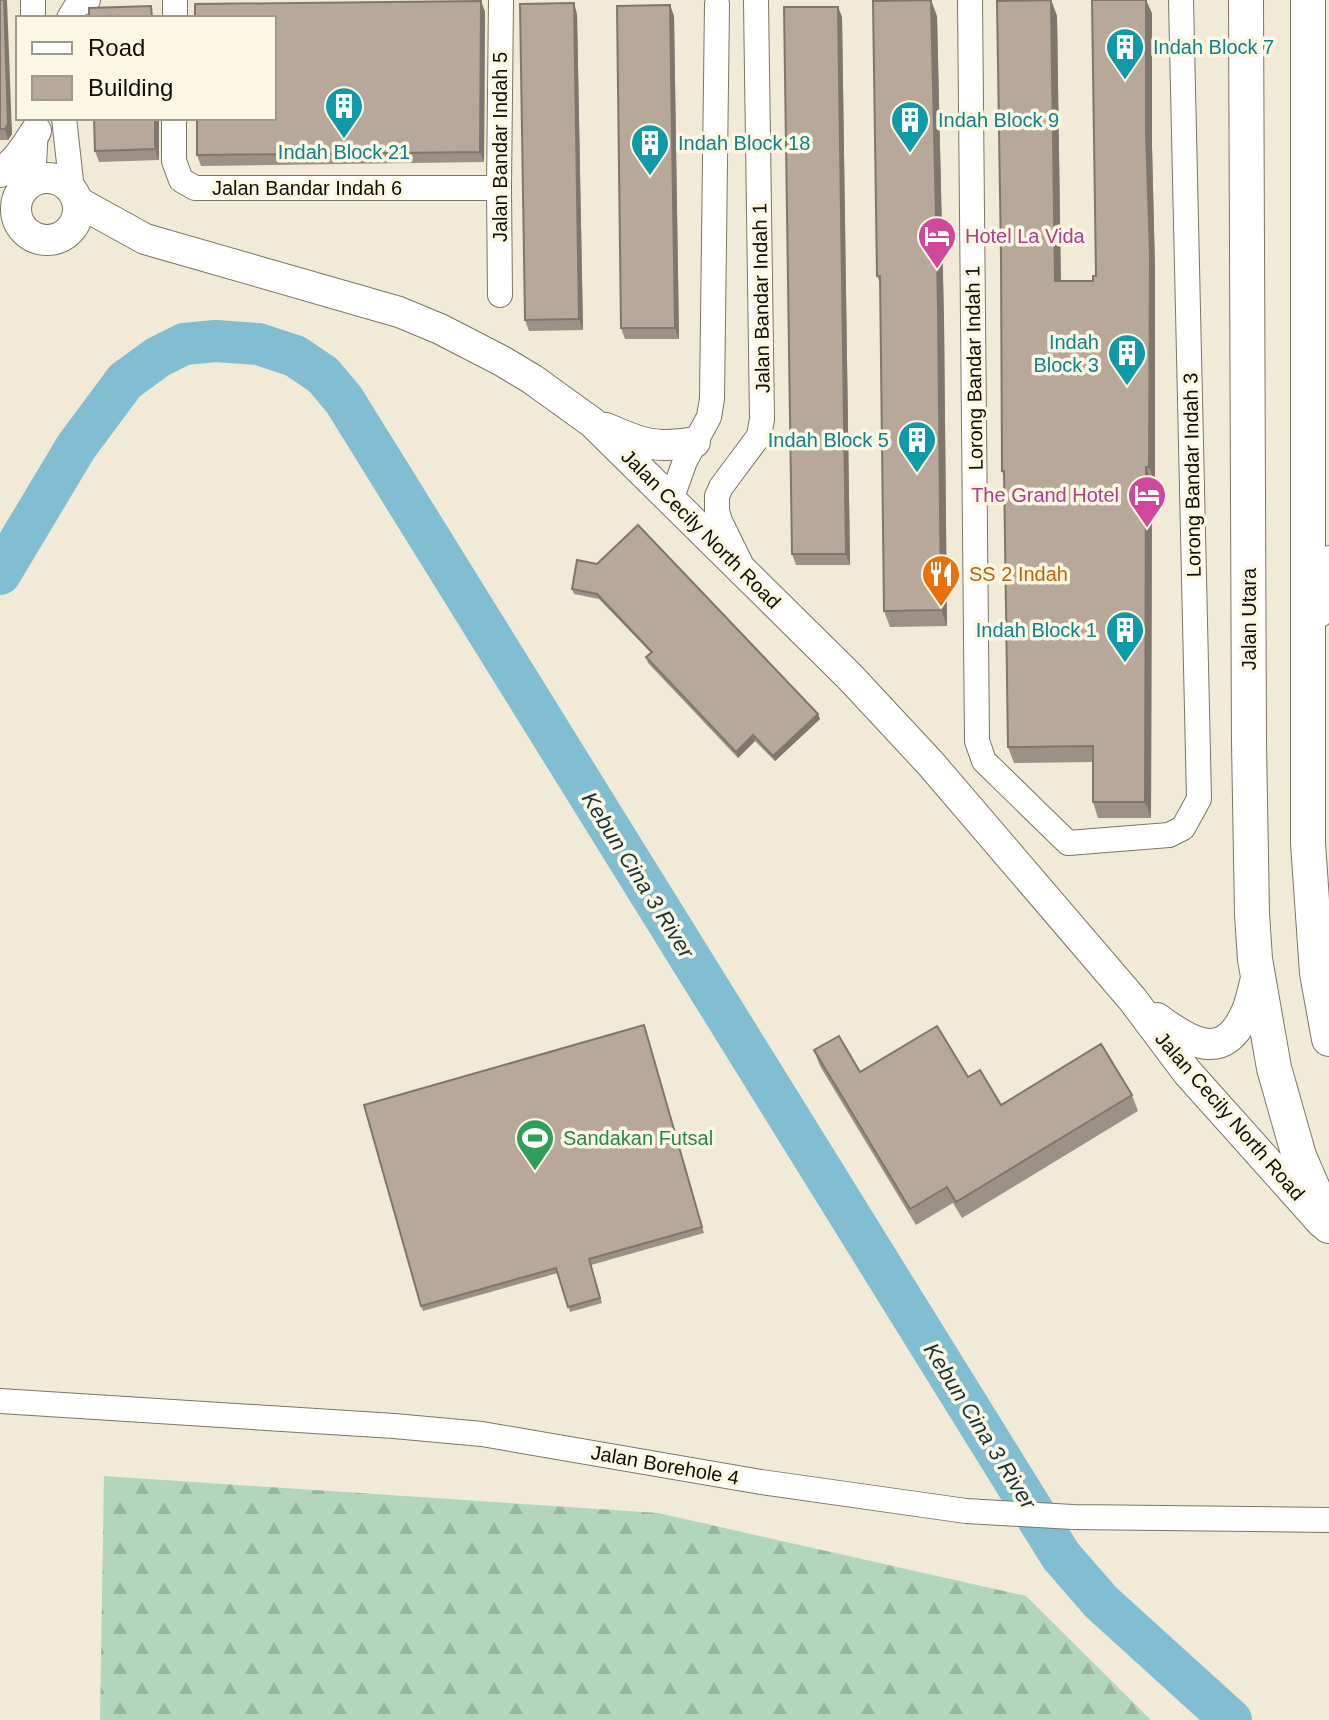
<svg xmlns="http://www.w3.org/2000/svg" width="1329" height="1720" font-family="Helvetica,sans-serif">
  <style>
    .forest { fill: url(#forest-firs) }
    .lines { fill: none; stroke-linecap: round; stroke-linejoin: round }
    .river { stroke: #81bed2; stroke-width: 42 }
    .minor-casing { stroke: #7b7664; stroke-width: 26 }
    .major-casing { stroke: #7b7664; stroke-width: 32 }
    .highway-casing { stroke: #7b7664; stroke-width: 36 }
    .minor { stroke: #fff; stroke-width: 24 }
    .major { stroke: #fff; stroke-width: 30 }
    .highway { stroke: #fff; stroke-width: 34 }
    .wall { fill: #9d9084 }
    .shaded-wall { fill: #80766b }
    .building { fill: #b7a899; stroke: #80766b; stroke-width: 2 }
    .labels { text-anchor: middle; dominant-baseline: central; stroke-width: 7; stroke-linejoin: round; paint-order: stroke }
    .culture-label { font-size: 20px; fill: #0d838f; stroke: #fdf8e3; text-anchor: start }
    .street-label { font-size: 20px; fill: #0f0d07; stroke: #fdf8e3 }
    .hotel-label { font-size: 20px; fill: #b23c85; stroke: #fdf8e3; text-anchor: start }
    .food-label { font-size: 20px; fill: #c56008; stroke: #fdf8e3; text-anchor: start }
    .leisure-label { font-size: 20px; fill: #27864d; stroke: #fdf8e3; text-anchor: start }
    .water-label { font-size: 22px; font-style: italic; fill: #15343c; stroke: #fdf8e3 }
  </style>
  <defs>
    <pattern id="forest-firs" width="22" height="20" patternUnits="userSpaceOnUse" patternTransform="scale(2)"><rect width="22" height="20" fill="#b2d6b9"/><path d="M5 1l3.5 6h-7zM16 11l3.5 6h-7z" fill="#98b69e"/></pattern>
  </defs>
  <rect width="100%" height="100%" fill="#f0ead6"/>
  <path class="forest" d="M104 1476 658 1513 1026 1596 1151 1720H100Z"/>
  <g class="lines">
    <path class="river" d="M0 574 76 447 125 381 158 357 184 344 216 341 258 344 295 356 323 375 344 400 1061 1556 1101 1602 1231 1720"/>
    <g class="minor-casing">
      <path id="minor" d="M33 0V18
        M970 0 977 741 984 761 1068 843 1169 835 1183 828 1199 799 1181 0
        M69 18 77 5 88 0
        M175 18V0
        M64 118 72 190
        M174 118V161L181 180 195 188H499
        M33 181 36 128
        M500 295 499 188 501 0
        M671 500 685 461 709 417 712 399 717 4
        M741 564 720 521 717 511V496L721 487 759 436 762 419 756 2
        M1320 615 1329 558
        M0 1401 394 1426 482 1434 761 1482 966 1511 1073 1517 1329 1520"/>
    </g>
    <g class="major-casing">
      <path id="major" d="M0 172C16 164 26 146 36 131
        M16 209a31 31 0 1 1 62 0a31 31 0 1 1-62 0Z
        M78 202 145 239 399 312 440 329 502 361 532 379 593 423 850 677 931 764 1133 1000 1187 1072 1322 1223
        M606 428C642 444 656 449 695 442
        M1157 1018C1188 1041 1221 1063 1244 1017 1251 1004 1253 988 1257 975"/>
    </g>
    <g class="highway-casing">
      <path id="highway" d="M1246 0 1249 743 1252 914 1255 959 1274 1068 1299 1156 1329 1226
        M1308 0V843L1317 973 1329 1039"/>
    </g>
    <use href="#minor" class="minor"/>
    <use href="#major" class="major"/>
    <use href="#highway" class="highway"/>
  </g>
  <path class="wall" d="M0 0 12 134 8 140H0Z
    M1051 0 1057 16 1061 281H1093L1096 276 1152 13V147L1155 270V483H1152L1151 818H1098L1093 802V762L1014 763 1008 747 1004 478 1002 471Z
    M481 1 485 12 484 162 201 166 197 155Z
    M838 7 842 17 850 565H796L792 554Z
    M577 14 583 330 529 331 525 320Z
    M674 16 679 339H625L621 328Z
    M937 16 944 321 947 626 890 627 884 611 881 285 877 276Z
    M159 118V160L99 162 95 151Z
    M577 560 820 719 775 761 755 741 738 758 648 663 646 657 651 653 599 599 574 594 572 589Z
    M644 1025 704 1233 591 1265 602 1303 570 1312 558 1273 423 1311 421 1306Z
    M814 1050 860 1072 968 1077 1001 1105 1132 1095 1138 1111 962 1218 953 1203 916 1225 820 1066Z"/>
  <path class="shaded-wall" d="M4 0H7L12 134 8 140 5 129Z
    M931 0 937 16 944 321 947 626 941 610Z
    M1051 0 1057 16 1061 297 1055 281Z
    M1146 0 1152 13V147L1155 270V483L1149 467Z
    M481 1 485 12 484 162 480 152Z
    M574 3 577 14 583 330 579 319Z
    M670 5 674 16 679 339 675 328Z
    M838 7 842 17 850 565 846 554Z
    M155 118H159V160L155 149Z
    M1146 467 1152 483 1151 818 1145 802Z
    M818 714 820 719 775 761 773 756Z
    M753 735 755 741 738 758 736 752Z"/>
  <path class="building" d="M0 0H4L8 124 5 129H0Z
    M931 0 938 305 941 610 884 611 880 276H877L873 1Z
    M1051 0 1055 281H1093V276H1096L1092 0H1146V131L1150 254 1149 467H1146L1145 802H1093V746L1008 747 1004 471H1002L1001 257 997 1Z
    M481 1 480 152 197 155V118H274V18H195V4Z
    M574 3 579 319 525 320 520 4Z
    M670 5 675 328H621L617 6Z
    M151 6 152 18H89V8Z
    M784 7H838L846 554H792Z
    M94 118H155V149L95 151Z
    M638 525 818 714 773 756 753 735 736 752 646 657 652 652 597 594 572 589 577 560 597 564Z
    M644 1025 702 1227 589 1259 600 1298 568 1307 556 1268 421 1306 364 1105Z
    M937 1026 968 1077 980 1070 1001 1105 1101 1044 1132 1095 956 1202 947 1187 910 1209 814 1050 839 1036 860 1072Z"/>
  <defs>
    <g id="building-pin" transform="scale(2)"><path d="M0 17L-7.5 6A9.5 9.5 0 1 1 7.5 6Z" fill="#0f9aa8" stroke="#fdf8e3"/><path d="M-4-6H4V6H1V3H-1V6H-4ZM-2.5-4.3h1.7v1.8h-1.7ZM.8-4.3h1.7v1.8H.8ZM-2.5-1h1.7V.8h-1.7ZM.8-1h1.7V.8H.8Z" fill="#fff"/></g>
    <g id="hotel-pin" transform="scale(2)"><path d="M0 17L-7.5 6A9.5 9.5 0 1 1 7.5 6Z" fill="#d1479c" stroke="#fdf8e3"/><path d="M-6-4.5h1.5V1H6V5H4.5V3h-9V5H-6ZM-4 0a1.8 1.8 0 1 1 3.6 0ZM.5 0V-2.5h3Q6-2.5 6 0Z" fill="#fff"/></g>
    <g id="restaurant-pin" transform="scale(2)"><path d="M0 17L-7.5 6A9.5 9.5 0 1 1 7.5 6Z" fill="#e8710a" stroke="#fdf8e3"/><path d="M-5-6h1v4h1v-4h1v4h1v-4h1v5L-1.5 .5V6h-2V.5L-5-1ZM5-6V6H3V1.5H1.5Q1.5-4 5-6Z" fill="#fff"/></g>
    <g id="stadium-pin" transform="scale(2)"><path d="M0 17L-7.5 6A9.5 9.5 0 1 1 7.5 6Z" fill="#2e9e5b" stroke="#fdf8e3"/><path d="M0-5a6.5 5 0 1 0 0 10a6.5 5 0 1 0 0-10ZM-3.5-1.8h7v3.6h-7Z" fill="#fff"/></g>
  </defs>
  <g fill-rule="evenodd">
    <use href="#building-pin" x="1125" y="47"/>
    <use href="#building-pin" x="344" y="106"/>
    <use href="#building-pin" x="910" y="120"/>
    <use href="#building-pin" x="650" y="143"/>
    <use href="#hotel-pin" x="937" y="236"/>
    <use href="#building-pin" x="1127" y="353"/>
    <use href="#building-pin" x="917" y="440"/>
    <use href="#hotel-pin" x="1147" y="495"/>
    <use href="#restaurant-pin" x="941" y="574"/>
    <use href="#building-pin" x="1125" y="630"/>
    <use href="#stadium-pin" x="535" y="1138"/>
  </g>
  <g class="labels">
    <g class="culture-label">
      <text x="1153" y="47">Indah Block 7</text>
      <text x="938" y="120">Indah Block 9</text>
      <text x="678" y="143">Indah Block 18</text>
      <text x="344" y="152" text-anchor="middle">Indah Block 21</text>
      <text x="1099" y="342" text-anchor="end">Indah<tspan x="1099" dy="23">Block 3</tspan></text>
      <text x="889" y="440" text-anchor="end">Indah Block 5</text>
      <text x="1097" y="630" text-anchor="end">Indah Block 1</text>
    </g>
    <g class="street-label">
      <text transform="translate(500 147) rotate(-90)">Jalan Bandar Indah 5</text>
      <text x="307" y="188">Jalan Bandar Indah 6</text>
      <text transform="translate(761 298) rotate(-91)">Jalan Bandar Indah 1</text>
      <text transform="translate(974 368) rotate(-91)">Lorong Bandar Indah 1</text>
      <text transform="translate(1192 475) rotate(-91)">Lorong Bandar Indah 3</text>
      <text transform="translate(701 529) rotate(45)">Jalan Cecily North Road</text>
      <text transform="translate(1249 619) rotate(-90)">Jalan Utara</text>
      <text transform="translate(1230 1116) rotate(49)">Jalan Cecily North Road</text>
      <text transform="translate(665 1465) rotate(10)">Jalan Borehole 4</text>
    </g>
    <g class="hotel-label">
      <text x="965" y="236">Hotel La Vida</text>
      <text x="1119" y="495" text-anchor="end">The Grand Hotel</text>
    </g>
    <g class="food-label">
      <text x="969" y="574">SS 2 Indah</text>
    </g>
    <g class="leisure-label">
      <text x="563" y="1138">Sandakan Futsal</text>
    </g>
    <g class="water-label">
      <text transform="translate(638 875) rotate(58)">Kebun Cina 3 River</text>
      <text transform="translate(980 1426) rotate(58)">Kebun Cina 3 River</text>
    </g>
  </g>
  <rect x="16" y="16" width="260" height="104" fill="#fdf8e3" stroke="#9e9a8b" stroke-width="2"/>
  <rect x="32" y="42" width="40" height="12" fill="#ffffff" stroke="#9e9a8b" stroke-width="2"/>
  <text x="88" y="56" font-size="24" fill="#0f0d07">Road</text>
  <rect x="32" y="76" width="40" height="24" fill="#b7a899" stroke="#9e9a8b" stroke-width="2"/>
  <text x="88" y="96" font-size="24" fill="#0f0d07">Building</text>
</svg>
